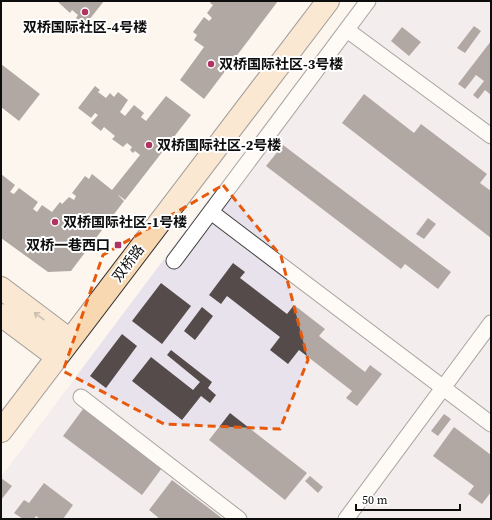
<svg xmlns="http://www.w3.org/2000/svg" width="492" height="520" font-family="'Source Serif 4','Noto Sans SC',serif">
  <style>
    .industrial { fill: #e7e2eb }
    .building { fill: #554b4b }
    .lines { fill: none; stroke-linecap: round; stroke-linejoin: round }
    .street-casing { stroke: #404040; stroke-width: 17 }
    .secondary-casing { stroke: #2f2f2f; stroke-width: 24 }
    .street { stroke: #fff; stroke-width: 15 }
    .secondary { stroke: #f7d8b1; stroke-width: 22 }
    .oneway { stroke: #8e7d67 }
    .marked { fill: none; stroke: #e8590c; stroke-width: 3; stroke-dasharray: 8 5; stroke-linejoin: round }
    .poi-dot { fill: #af3462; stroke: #fff; stroke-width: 1.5 }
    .labels { text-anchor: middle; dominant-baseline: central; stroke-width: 4; stroke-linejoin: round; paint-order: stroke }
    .poi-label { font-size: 14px; font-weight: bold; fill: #0d0d0d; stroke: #fff; text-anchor: start }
    .street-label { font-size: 14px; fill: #0d0d0d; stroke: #fff }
  </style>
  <rect width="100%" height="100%" fill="#fdf6ef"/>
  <path class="industrial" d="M357 1H491V519H1V477Z"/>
  <path class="building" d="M57 1H104L85 25 76 18 78 15 72 10 70 13Z
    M211 1H278L204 99 180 80 204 47 194 40 197 35 193 32 204 17 209 21 212 18 207 13 213 5 210 3Z
    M474 26 481 31 465 53 457 48Z
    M402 27 421 42 409 56 391 41Z
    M491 41V95L485 90 478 99 473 95 484 81 476 75 465 89 458 84Z
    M1 64 40 94 19 121 1 107Z
    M95 86 100 90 98 92 106 98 110 93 114 97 118 92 128 100 120 112 125 116 134 105 144 113 141 117 146 121 166 96 191 115 125 200 117 194 124 201 71 271 48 272 1 238V174L15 185 10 192 14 194 19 188 38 202 33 209 37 212 42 205 52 212 60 202 62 204 69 197 74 200 76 196 72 193 85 176 89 179 92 174 112 190 140 155 135 151 133 153 130 150 132 147 127 143 123 147 112 139 115 136 104 127 101 131 91 123 98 115 95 113 91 118 78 108Z
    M364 94 414 133 421 124 487 174 480 183 491 191V238L342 123Z
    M283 145 451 272 438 289 405 264 401 269 266 166Z
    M428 218 436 224 424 239 416 234Z
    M233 263 245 272 240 278 287 314 294 305 325 329 319 336 365 372 370 365 382 374 357 406 346 398 352 391 299 350 288 364 270 350 280 337 227 296 221 304 209 295Z
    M161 283 191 306 162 344 132 321Z
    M202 307 213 316 195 340 184 331Z
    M122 334 137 346 106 388 90 376Z
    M171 350 212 382 208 388 216 395 210 403 201 396 182 420 132 381 151 357 193 390 200 382 167 355Z
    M83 409 162 468 142 495 63 436Z
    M230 413 307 473 285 500 209 440Z
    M444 414 451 419 438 436 431 431Z
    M454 427 491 455V492L482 504 468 494 474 486 433 456Z
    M310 476 323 487 318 493 305 481Z
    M1 478 12 486 1 500Z
    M172 480 223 519H160L149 510Z
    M44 483 73 505 63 519H40L36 516 34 519H23L14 513 24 500 29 503Z"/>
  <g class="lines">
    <g class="street-casing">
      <path id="street" d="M347 30 491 136
        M211 212 491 424
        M174 261 368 1
        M81 397 239 519
        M346 519 491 323"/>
    </g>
    <g class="secondary-casing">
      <path id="secondary" d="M1 288 70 340
        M1 315 57 357
        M1 431 328 1"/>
    </g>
    <use href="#street" class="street"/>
    <use href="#secondary" class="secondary"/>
  </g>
  <defs><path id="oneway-shaft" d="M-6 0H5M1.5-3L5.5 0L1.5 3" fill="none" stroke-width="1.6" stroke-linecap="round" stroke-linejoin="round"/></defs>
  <use class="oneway" href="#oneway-shaft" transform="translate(39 316) rotate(-143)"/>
  <path d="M0 0H492V520H0ZM223 185 281 256 308 360 280 429 164 424 63 371 103 255Z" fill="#fdf6ef" fill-opacity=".55" fill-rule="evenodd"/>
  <path class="marked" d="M223 185 281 256 308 360 280 429 164 424 63 371 103 255Z"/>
  <g class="poi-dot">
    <circle cx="85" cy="12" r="4"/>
    <circle cx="211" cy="64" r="4"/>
    <circle cx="149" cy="145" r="4"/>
    <circle cx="55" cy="222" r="4"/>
    <rect x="114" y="241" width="8" height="8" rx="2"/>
  </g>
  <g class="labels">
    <g class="poi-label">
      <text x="85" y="27" text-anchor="middle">双桥国际社区-4号楼</text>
      <text x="219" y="64">双桥国际社区-3号楼</text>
      <text x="157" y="145">双桥国际社区-2号楼</text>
      <text x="63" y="222">双桥国际社区-1号楼</text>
      <text x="110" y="245" text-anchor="end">双桥一巷西口</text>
    </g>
    <g class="street-label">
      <text transform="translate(128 263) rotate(-53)">双桥路</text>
    </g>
  </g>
  <rect width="492" height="520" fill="none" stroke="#0d0d0d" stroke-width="4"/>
  <path d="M356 504v6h104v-6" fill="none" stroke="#0d0d0d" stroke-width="2"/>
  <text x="362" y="504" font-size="12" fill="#0d0d0d" stroke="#ffffff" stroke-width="3" paint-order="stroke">50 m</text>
</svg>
